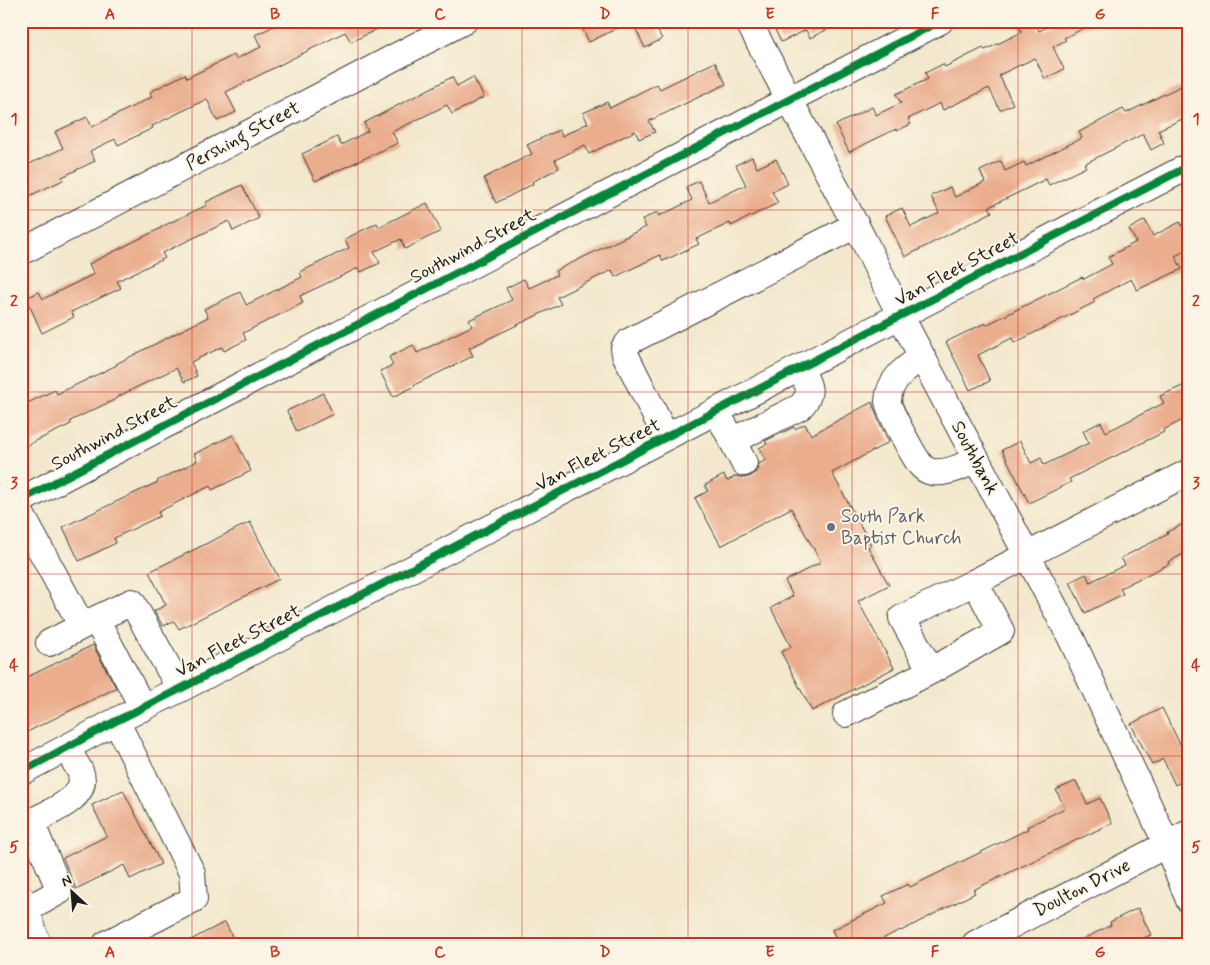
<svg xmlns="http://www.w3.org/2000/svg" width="1210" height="965" font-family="Mynerve,sans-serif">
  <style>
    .building { fill: #eaae8e }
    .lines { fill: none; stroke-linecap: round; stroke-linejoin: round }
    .minor-casing { stroke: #3c3b37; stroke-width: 28 }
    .major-casing { stroke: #3c3b37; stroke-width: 29 }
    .minor { stroke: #fff; stroke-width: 26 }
    .major { stroke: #fff; stroke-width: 28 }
    .cycleway-casing { stroke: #fcf5e5; stroke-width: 11 }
    .cycleway { stroke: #00873e; stroke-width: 8 }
    .grid { fill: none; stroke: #c8321e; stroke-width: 1; stroke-opacity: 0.55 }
    .worship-dot { fill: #6b7280; stroke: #fcf5e5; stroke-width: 2 }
    .labels { text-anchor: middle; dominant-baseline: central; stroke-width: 4; stroke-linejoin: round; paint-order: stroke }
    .street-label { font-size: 19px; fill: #1c1c1c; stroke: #fcf5e5 }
    .worship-label { font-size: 19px; fill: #5b616d; stroke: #fcf5e5; text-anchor: start }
    .neatline { fill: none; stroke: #c8321e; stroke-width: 2 }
    .grid-label { font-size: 16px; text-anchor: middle; font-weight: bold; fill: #c8321e }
  </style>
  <rect width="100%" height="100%" fill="#fcf5e5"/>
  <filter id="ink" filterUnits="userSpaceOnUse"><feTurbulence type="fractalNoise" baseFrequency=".02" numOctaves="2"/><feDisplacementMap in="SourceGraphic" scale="10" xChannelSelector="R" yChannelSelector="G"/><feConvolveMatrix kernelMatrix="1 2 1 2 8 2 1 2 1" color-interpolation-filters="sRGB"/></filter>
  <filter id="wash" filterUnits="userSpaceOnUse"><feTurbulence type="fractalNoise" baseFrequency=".0096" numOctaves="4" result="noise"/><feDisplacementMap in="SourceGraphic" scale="20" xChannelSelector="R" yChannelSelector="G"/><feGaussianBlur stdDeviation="1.12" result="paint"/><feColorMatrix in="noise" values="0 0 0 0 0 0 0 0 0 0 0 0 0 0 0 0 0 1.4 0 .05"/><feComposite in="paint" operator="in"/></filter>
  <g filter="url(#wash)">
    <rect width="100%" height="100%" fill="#f3e8cd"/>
    <g id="blocks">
      <path class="building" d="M285 21H394L351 42 345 32 226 92 236 112 217 121 207 99 152 126 153 128 118 145 115 139 90 151 95 161 62 177 63 180 27 197 21 185V168L63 148 55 132 87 117 92 127 152 97 150 92 185 74 187 78 234 55 236 59 261 47 255 35Z
        M579 21H632L589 42Z
        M632 21H653L662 39 645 48Z
        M771 21H844L810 38 806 30 781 42Z
        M1016 21H1034L1039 31 1059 21H1098L1064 38 1066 40 1053 47 1064 69 1045 79 1035 58 999 75 1013 104 1000 110 989 88 943 110 940 103 908 119 911 124 897 131 896 129 849 152 836 125 872 107 876 115 901 103 896 94 928 79 925 73 943 64 945 67 983 48 985 50 1022 32Z
        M715 62 726 84 649 121 655 132 639 139 635 131 589 154 585 145 555 160 559 168 532 182 533 184 496 203 484 178 532 154 527 145 559 130 562 136 588 123 583 113 607 102 610 108 657 84 660 89Z
        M452 77 457 86 473 77 484 97 452 114 447 105 392 132 398 143 315 181 302 154 337 137 341 145 368 131 364 123Z
        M1189 82V116L1158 130 1164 143 1151 150 1143 134 1084 164 1086 167 1049 185 1046 179 989 207 992 212 905 257 885 216 902 208 911 227 939 213 931 196 950 187 955 197 985 182 980 171 1001 161 1005 171 1024 162 1026 166 1082 138 1079 132 1123 109 1126 113Z
        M752 157 757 168 776 159 788 184 772 192 778 203 731 226 730 223 696 239 699 244 663 261 660 255 615 277 612 270 557 297 561 304 469 348 473 356 414 385 415 386 393 397 380 371 393 365 389 357 413 345 417 353 472 326 469 320 512 300 506 288 524 279 529 288 557 275 555 271 646 227 642 220 657 212 659 216 692 200 686 187 699 181 709 202 746 185 736 165Z
        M242 185 259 218 233 231 229 221 162 253 165 258 117 281 121 288 71 312 74 317 42 333 26 298 39 292 43 299 94 274 89 264 161 228V227L207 205 206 202Z
        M427 203 441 231 405 249 401 239 374 252 380 263 361 272 358 268 300 296 303 303 243 333 246 340 224 351 222 347 191 362 197 376 184 382 176 368 117 397 118 398 70 421 71 424 21 448V406L55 390 57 394 117 365 116 364 208 317 204 309 240 292 246 305 302 277 300 272 349 248 345 239 377 223 379 227Z
        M1145 220 1153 236 1180 222 1189 239V249L1175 256 1182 269 1137 290 1131 279 1093 299 1095 302 1048 326 1014 343 1012 338 978 355 990 381 970 390 946 342 985 323 986 325 1082 277 1084 279 1112 264 1108 257 1136 242 1129 229Z
        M1189 383V417L1163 430 1164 432 1069 479 1071 482 1029 503 1002 450 1020 441 1031 463 1041 458 1044 465 1089 443 1083 431 1101 422 1106 432 1164 403 1160 396Z
        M323 393 333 414 297 432 287 411Z
        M872 402 878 419 889 442 832 473 871 545 868 547 889 585 858 601 894 668 812 711 781 652 791 647 771 608 793 596 785 581 821 562 791 508 721 546 695 498 708 491 705 485 724 475 727 481 736 476 744 478 751 476 757 471 759 464 766 460 759 448 767 444 765 441 794 427 795 429 805 424 811 435Z
        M233 435 251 471 212 490 210 486 158 512 160 516 114 538 116 543 79 561 63 527 158 482 157 481 197 461 194 454Z
        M1189 521V551L1168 562 1169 564 1120 588 1123 594 1085 613 1070 582 1086 574 1090 582 1125 565 1121 558 1168 534 1167 532Z
        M250 522 279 579 179 629 174 621 163 626 154 611 166 605 149 572Z
        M93 645 116 688 21 735V680Z
        M1162 708 1183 750 1189 747V778L1175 785 1163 759 1152 765 1131 724Z
        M1076 781 1087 804 1100 798 1112 823 973 890 975 893 901 931 900 930 872 944H839L832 930 887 903 883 896 908 884 910 887 1028 829 1027 827 1065 808 1056 790Z
        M123 790 161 864 130 879 124 865 76 889 63 858 107 836 92 805Z
        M1138 908 1151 935 1143 938 1146 944H1073L1111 925 1110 922Z
        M225 922 236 944H183Z"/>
    </g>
  </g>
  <g filter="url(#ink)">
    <use href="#blocks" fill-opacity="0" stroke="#3c3b37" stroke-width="1"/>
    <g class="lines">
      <g class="minor-casing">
        <path id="minor" d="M748 21 865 243 901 317 1071 638 1167 845 1189 900
          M21 252 464 21
          M922 357C906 368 889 379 888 401 888 410 913 454 919 463 922 467 927 471 932 472 948 474 962 466 976 460
          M724 425 744 463
          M666 437 625 354 624 348 630 341 856 225
          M732 441 800 407C815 392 808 385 800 368
          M21 500 940 21
          M21 514 82 626
          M975 582 1189 472
          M96 619 132 602 180 689
          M49 643 96 619 143 708
          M846 714 931 671 902 618 975 582 1001 631 931 671
          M21 772 116 721 180 689 1189 166
          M26 910 60 891 31 822C49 812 91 798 80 771 76 763 70 755 66 748
          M106 944 194 899 192 873 116 721
          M975 944 1189 833"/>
      </g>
      <g class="major-casing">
        <path id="major" d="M21 899 37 944"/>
      </g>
      <use href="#minor" class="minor"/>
      <use href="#major" class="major"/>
      <g class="cycleway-casing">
        <path id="cycleway" d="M21 500 940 21
          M21 772 116 721 180 689 1189 166"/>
      </g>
      <use href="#cycleway" class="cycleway"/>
    </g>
  </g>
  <path class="grid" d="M192 21V944M358 21V944M522 21V944M688 21V944M852 21V944M1018 21V944M21 210H1189M21 392H1189M21 574H1189M21 756H1189"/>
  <circle class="worship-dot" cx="831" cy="527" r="5"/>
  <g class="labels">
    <g class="street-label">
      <text transform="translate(243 136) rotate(-28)">Pershing Street</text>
      <text transform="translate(473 246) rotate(-28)">Southwind Street</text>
      <text transform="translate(957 269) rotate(-28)">Van Fleet Street</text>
      <text transform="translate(114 433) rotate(-28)">Southwind Street</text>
      <text transform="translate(598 455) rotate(-27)">Van Fleet Street</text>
      <text transform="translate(975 458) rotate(62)">Southbank</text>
      <text transform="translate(238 641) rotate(-27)">Van Fleet Street</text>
      <text transform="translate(1082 888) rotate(-27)">Doulton Drive</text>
    </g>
    <g class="worship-label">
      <text x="841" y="516">South Park<tspan x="841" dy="22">Baptist Church</tspan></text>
    </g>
  </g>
  <rect width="1210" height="965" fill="none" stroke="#fcf5e5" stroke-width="55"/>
  <g transform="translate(72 892) rotate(334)" stroke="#fcf5e5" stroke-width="4" paint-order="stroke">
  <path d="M0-4L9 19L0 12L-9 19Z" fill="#1c1c1c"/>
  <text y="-8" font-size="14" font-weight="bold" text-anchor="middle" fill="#1c1c1c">N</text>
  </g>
  <rect x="28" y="28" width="1154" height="910" class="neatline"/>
  <g class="grid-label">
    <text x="110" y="19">A</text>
    <text x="275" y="19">B</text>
    <text x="440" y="19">C</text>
    <text x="605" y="19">D</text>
    <text x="770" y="19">E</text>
    <text x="935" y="19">F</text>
    <text x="1100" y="19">G</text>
    <text x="14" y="124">1</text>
    <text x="1196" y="124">1</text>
    <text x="14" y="306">2</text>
    <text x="1196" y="306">2</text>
    <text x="14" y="488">3</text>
    <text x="1196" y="488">3</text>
    <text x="14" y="670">4</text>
    <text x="1196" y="670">4</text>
    <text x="14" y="852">5</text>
    <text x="1196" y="852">5</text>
    <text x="110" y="957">A</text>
    <text x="275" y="957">B</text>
    <text x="440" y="957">C</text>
    <text x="605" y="957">D</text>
    <text x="770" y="957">E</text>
    <text x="935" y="957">F</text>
    <text x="1100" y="957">G</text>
  </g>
</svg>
